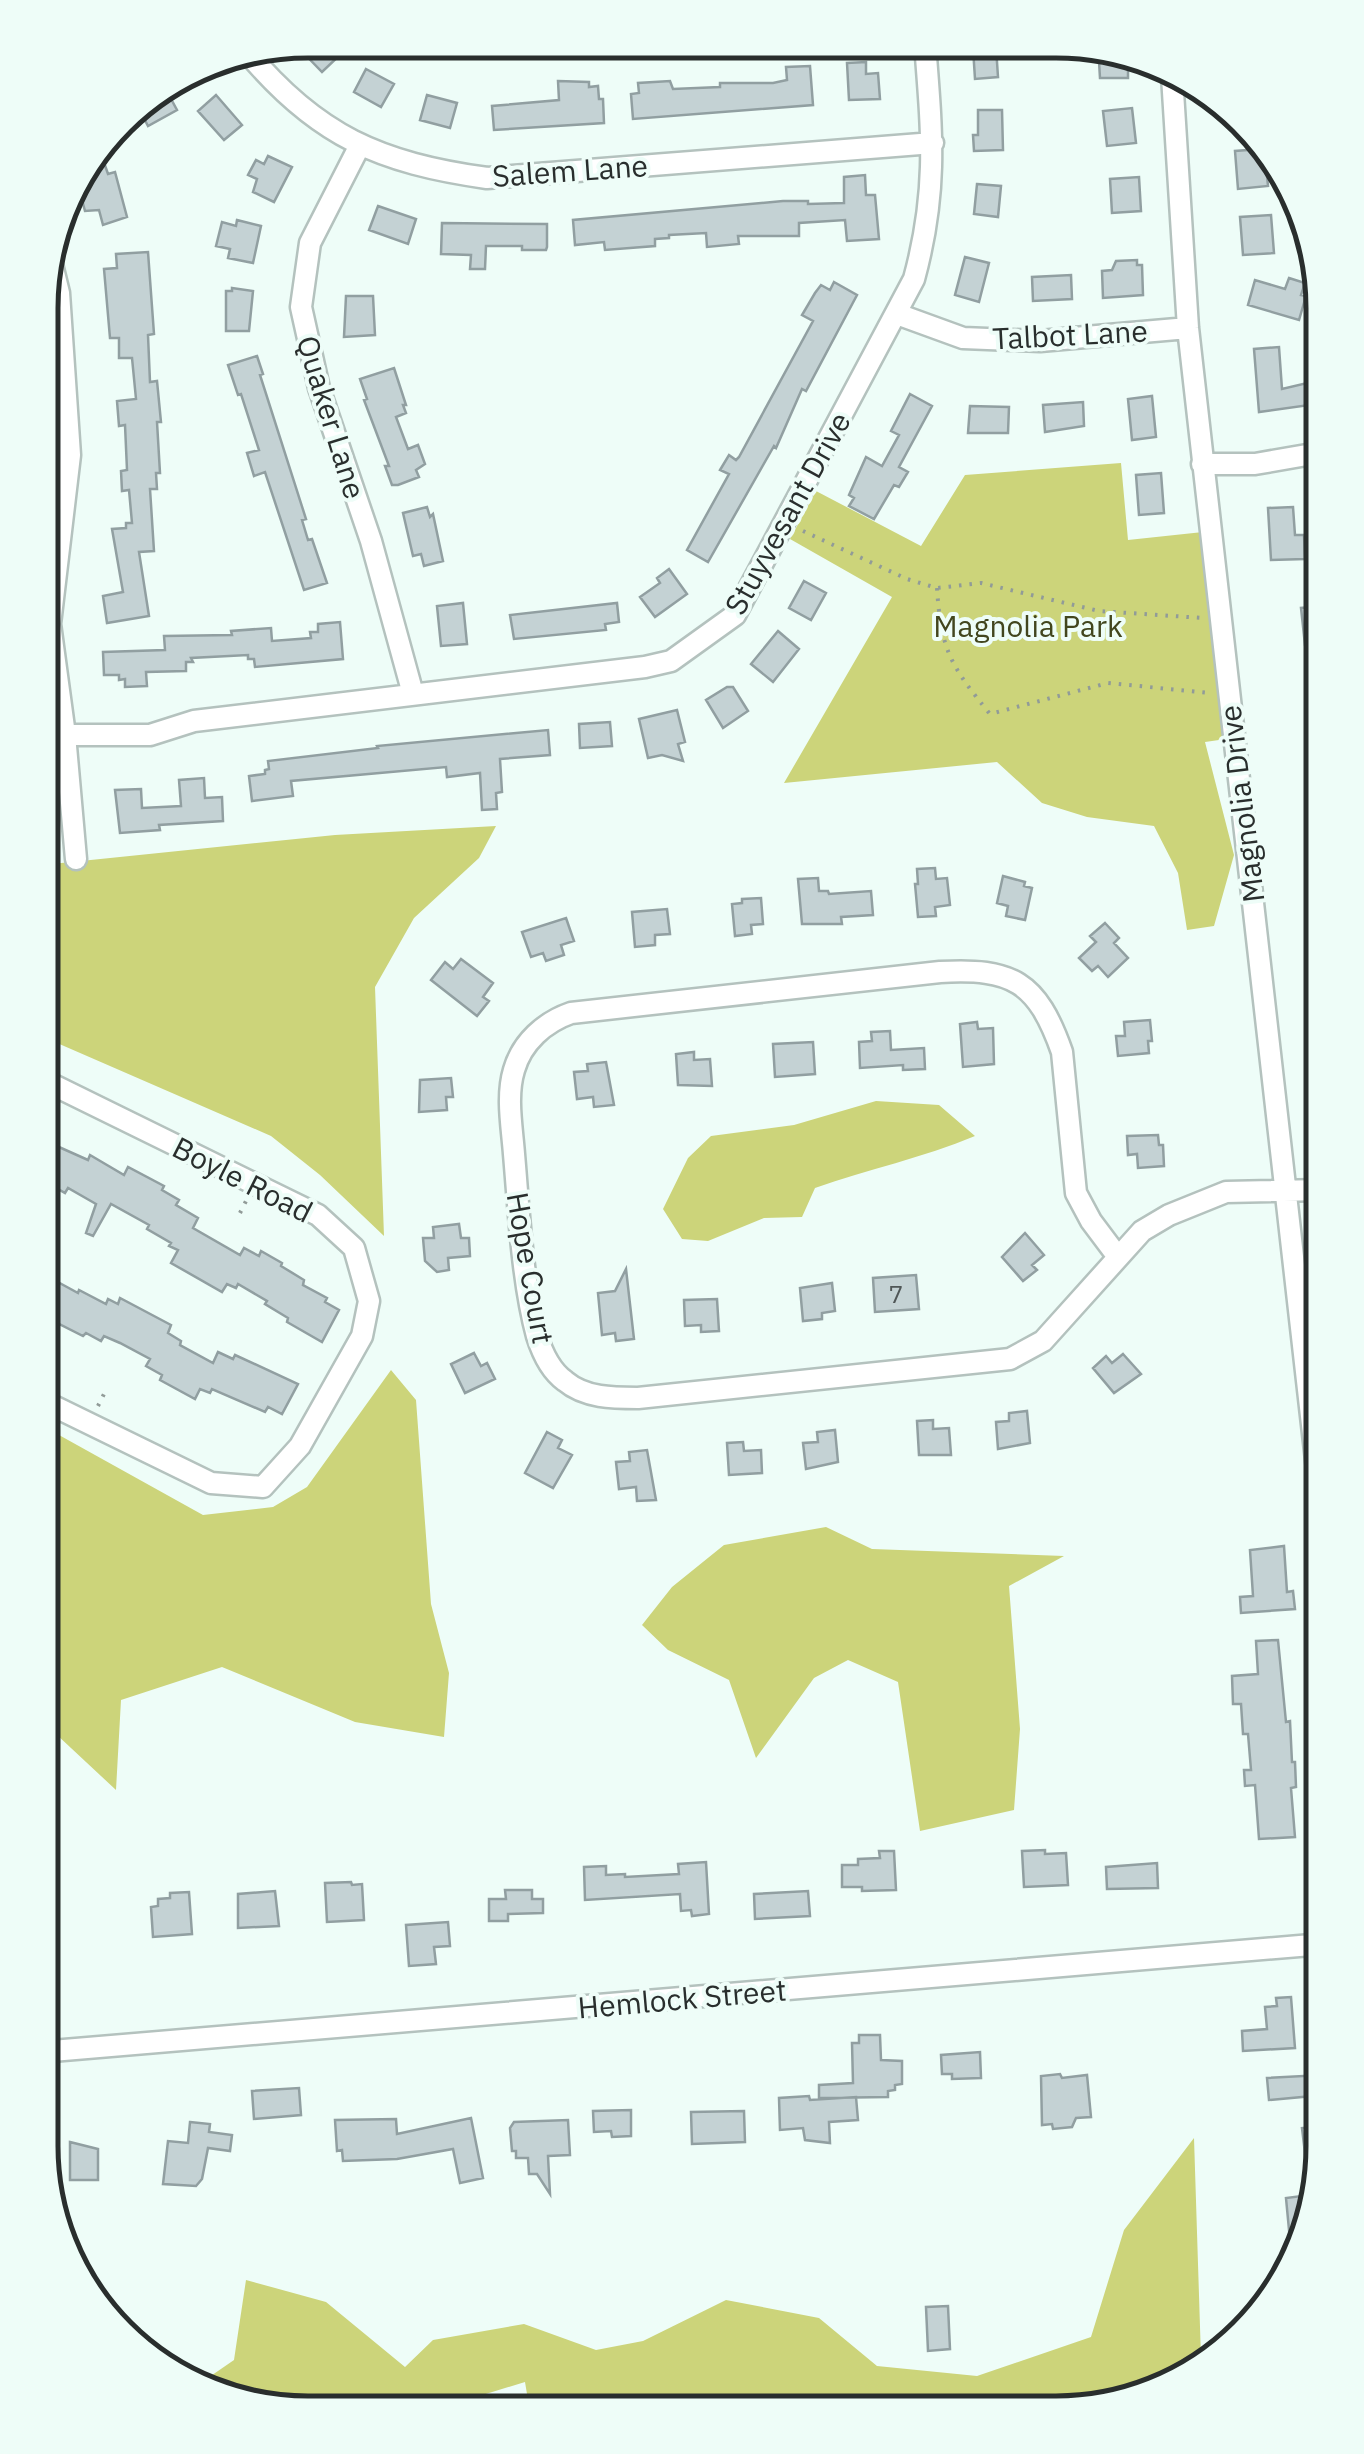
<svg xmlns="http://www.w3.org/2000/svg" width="1364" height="2454" font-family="'IBM Plex Sans',sans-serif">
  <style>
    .green { fill: #ccd47a }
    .building { fill: #c4d2d4; stroke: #919fa1; stroke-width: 2.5 }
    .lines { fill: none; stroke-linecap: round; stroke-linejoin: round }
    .minor-casing { stroke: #b4c2be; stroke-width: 25 }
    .path { stroke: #919b98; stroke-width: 4; stroke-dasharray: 2.5 8; stroke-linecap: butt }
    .minor { stroke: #fff; stroke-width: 20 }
    .labels { text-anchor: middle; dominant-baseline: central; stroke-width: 8; stroke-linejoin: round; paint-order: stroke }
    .number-label { font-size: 25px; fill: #505757 }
    .street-label { font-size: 30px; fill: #292e2d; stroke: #eefdf8 }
    .park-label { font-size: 30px; fill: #42461e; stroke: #eefdf8 }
    .rim { fill: none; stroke: #292e2d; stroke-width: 5 }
  </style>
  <rect width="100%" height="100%" fill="#eefdf8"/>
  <path class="green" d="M1121 463 1128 540 1203 532 1226 739 1205 742 1234 855 1214 926 1187 930 1178 873 1154 826 1087 817 1042 803 997 762 784 783 892 597 790 539 816 491 921 546 965 475Z
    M496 826 479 858 414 918 375 987 384 1236 320 1175 271 1136 41 1036 42 865 335 835Z
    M876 1101 939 1105 975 1136C923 1158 868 1169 815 1188L802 1217 764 1218 708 1241 682 1239 663 1209 688 1158 711 1136 794 1125Z
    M391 1370 416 1400 431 1604 449 1673 444 1737 355 1722 222 1667 121 1700 116 1790 41 1720V1425L203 1515 273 1507 307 1487Z
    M826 1527 872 1549 1064 1556 1009 1586 1020 1729 1014 1810 920 1831 898 1682 848 1660 814 1678 756 1758 729 1680 668 1650 642 1625 672 1587 724 1545Z
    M1194 2138 1201 2358 1143 2400 1057 2414 530 2412 525 2382 463 2401 460 2412H272L202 2382 234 2360 246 2280 326 2302 405 2367 433 2340 524 2324 596 2350 643 2341 726 2300 819 2318 877 2366 977 2376 1091 2337 1124 2230Z"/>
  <path class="building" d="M307 40H328L341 54 322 72 294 43Z
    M1098 45H1108L1128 55V78H1100Z
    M996 47 998 77 975 79 973 48Z
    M866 62V74L878 73 880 99 849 100 847 63Z
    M810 66 813 105 633 119 631 94 639 93 638 83 670 81 673 89 720 87V83H773L787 80 786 67Z
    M366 69 394 84 381 107 354 92Z
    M558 81 589 82V87L598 86 599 99H603L604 123 494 130 492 106 559 100Z
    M164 86 177 110 148 126 136 103Z
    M216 95 242 125 224 140 198 111Z
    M427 95 457 103 450 128 420 120Z
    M1132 108 1136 143 1107 146 1103 111Z
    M978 110H1002L1003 150 974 151 973 135H978Z
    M99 148 108 174 115 172 127 217 103 225 99 210 85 211 76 178Z
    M1261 149 1265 155 1268 186 1238 189 1235 151Z
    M268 156 292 167 274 202 253 192 257 179 248 175 256 160 264 164Z
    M865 175 866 195H875L879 239 847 241 845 220 799 223V236H738L739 244 707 247 706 233 669 235V238L655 239V246L605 250 604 242 575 245 573 220 783 201H808V204L844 203V177Z
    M1139 177 1141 211 1112 213 1110 179Z
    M977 184 1001 186 998 217 974 214Z
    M378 206 416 219 408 244 369 230Z
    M1271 215 1274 253 1243 255 1240 217Z
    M237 220 261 226 253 263 228 258 230 249 216 246 222 222 236 226Z
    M442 223 547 224V247L546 250H522V246H486L485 269H470L471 255 441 254Z
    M148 252 154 334 148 335 150 382 157 381 161 422H157L160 473H156L157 489H150L154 551 139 552 149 616 107 623 103 596 123 592 112 529 126 528V523H132L129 490 122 491 121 471 127 470 125 425 119 426 117 401 136 399 132 358H119V338H110L104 269 117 268 116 254Z
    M965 257 989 263 979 302 955 295Z
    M1137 260V265H1142L1143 295 1103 298 1102 271 1112 270 1116 261Z
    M1071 275 1072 299 1033 301 1032 277Z
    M1289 278 1305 283 1301 295 1306 296 1299 320 1248 305 1255 280 1285 289Z
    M834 282 857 295 806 391 802 389 776 448 774 446 708 562 687 550 729 474 720 470 729 455 736 460 739 457 813 321 802 315 815 293 821 285 830 290Z
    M232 288 253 291 249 331H226V291H232Z
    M346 296H373L375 335 344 337Z
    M1279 347 1282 389 1324 379V403L1259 412 1254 349Z
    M257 356 263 374 260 375 306 519 302 520 308 540 312 539 327 583 304 590 265 472 254 476 247 453 259 450 241 394 238 395 228 365Z
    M394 368 406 405H403L406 413 396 417 408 449 418 445 425 464 416 470 419 477 398 485H392L385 466H389L364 400 367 399 360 379Z
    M910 394 932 406 899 467 908 472 899 487 894 485 874 519 849 506 854 498 849 495 866 457 882 466 899 435 891 431Z
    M1152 396 1156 437 1132 440 1128 399Z
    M1083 402 1084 426 1045 432 1043 405Z
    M970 406 1009 407 1008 433H968Z
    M1161 473 1164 513 1139 515 1136 475Z
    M427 507 430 517 433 514 443 561 424 566 421 554 413 556 403 513Z
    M1293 507 1295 535H1304L1305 559 1271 560 1268 508Z
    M669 569 687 594 655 617 640 597 660 583 657 578Z
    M804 581 826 593 811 620 789 608Z
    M463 603 467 644 441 646 437 606Z
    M617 603 619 622 605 624 606 630 514 639 510 615Z
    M1324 606V643L1305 645 1301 608Z
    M340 622 343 659 255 667 254 659H248V655L191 658 193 662H186V671L146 672 147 686 125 687V679L119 680V675H104L103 652 165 650 164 636 232 635 231 631 271 628 272 641 311 638 310 632H318V624Z
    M778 631 799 649 773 682 751 664Z
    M727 687H733L748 711 723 728 706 700Z
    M677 710 685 742 678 744 683 761 662 755 648 758 639 719Z
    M610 722 612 746 580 748 579 724Z
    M548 730 550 755 500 759 502 792 496 793 497 809 482 810 480 773 447 777 446 767 291 781 293 796 252 801 249 776 265 774V770L269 769 268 761 378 748 377 746Z
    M204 778 205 798 222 797 223 821 159 825 160 830 120 833 115 790 141 789 142 808 181 806 179 780Z
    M935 868 936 879 947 878 950 905 935 907 936 916 918 917 915 884H918L917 869Z
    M1003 876 1025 882 1024 886 1032 888 1025 920 1006 916 1008 906 997 903Z
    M818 878 819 891H828L829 894 871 891 873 915 841 917 842 924H802L798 879Z
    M761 898 763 924 751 925 752 934 735 936 732 904 742 903V899Z
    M667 909 670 934 655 935V945L635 947 632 912Z
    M566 918 574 941 561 945 564 955 546 961 543 953 531 957 522 932Z
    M1105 923 1119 938 1114 943 1128 958 1108 977 1098 966 1092 971 1079 958 1096 942 1090 936Z
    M461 959 493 983 483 997 489 1001 477 1016 431 980 445 962 453 969Z
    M1150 1020 1152 1041H1148L1149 1053 1118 1056 1116 1036H1125L1124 1022Z
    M977 1022 978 1029 993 1028 994 1064 963 1067 960 1024Z
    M890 1031 891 1050 924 1048 925 1069 903 1070V1065L860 1068 859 1042 872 1041 871 1032Z
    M813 1042 815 1074 775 1077 773 1044Z
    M694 1052V1060L710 1059 712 1086 678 1085 676 1054Z
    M606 1062 614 1105 594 1107 593 1097 577 1099 574 1072 588 1071 587 1064Z
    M451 1078 453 1097H446L447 1110 419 1112 420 1080Z
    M1158 1135 1159 1145H1163L1164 1166 1138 1168 1137 1154 1128 1155 1127 1136Z
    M41 1139 88 1160 90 1155 124 1175 128 1167 164 1186 162 1190 179 1200 176 1205 198 1218 193 1228 240 1255 244 1248 259 1256 261 1251 282 1263 281 1266 304 1280 303 1285 327 1298 325 1302 339 1310 322 1342 287 1322 288 1318 265 1304 267 1301 238 1284 236 1288 227 1284 222 1292 171 1263 178 1250 169 1246 171 1243 147 1229 149 1225 111 1204 93 1236 86 1233 96 1204 68 1188 65 1193 41 1179Z
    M459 1224 461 1238H469L470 1256 448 1258 449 1270 437 1272 425 1261 423 1238H434L433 1227Z
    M1025 1233 1044 1255 1032 1265 1037 1270 1023 1281 1002 1257Z
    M626 1269 634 1339 616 1341 615 1333 602 1335 598 1293 615 1291Z
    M916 1275 919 1309 875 1312 873 1278Z
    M41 1280 52 1285 54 1280 78 1293 79 1290 106 1304 108 1299 118 1304 120 1298 171 1325 168 1333 181 1341 180 1345 213 1363 218 1352 233 1359 235 1355 298 1384 282 1414 268 1407 265 1412 212 1389 210 1393 200 1389 195 1399 160 1380 162 1375 146 1366 150 1359 120 1343 104 1336 101 1341 86 1333 83 1336 59 1324 57 1328 41 1319Z
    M832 1283 835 1311 822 1313V1319L803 1321 800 1288Z
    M717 1299 719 1331 701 1332V1325L685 1326 684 1300Z
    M474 1353 481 1366 487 1363 495 1379 465 1393 451 1364Z
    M1123 1354 1141 1374 1114 1393 1093 1368 1106 1356 1112 1363Z
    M1027 1411 1030 1443 998 1449 996 1422 1009 1421V1413Z
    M933 1420V1429L949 1428 951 1455H919L917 1421Z
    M835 1430 838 1462 806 1469 803 1443 818 1442 817 1432Z
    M547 1432 562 1440 558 1448 572 1455 553 1488 525 1473Z
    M743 1442 744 1451 761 1450 762 1473 729 1475 727 1443Z
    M647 1450 656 1500 637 1501 636 1487 619 1489 616 1462 630 1461 629 1452Z
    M1284 1546 1287 1592 1293 1591 1295 1609 1241 1613 1240 1597 1253 1596 1250 1550Z
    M1278 1640 1286 1722 1290 1721 1292 1762H1295L1296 1787 1291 1788 1295 1837 1259 1839 1255 1785 1245 1786 1244 1770H1251L1248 1734H1243L1241 1704H1233L1232 1676 1258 1674 1256 1641Z
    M1045 1850V1854L1066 1853 1068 1885 1024 1887 1022 1851Z
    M879 1851H894L896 1890 862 1891V1887H842V1865H858V1859L880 1858Z
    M706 1862 709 1914 692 1916 691 1910 681 1911 680 1894 585 1900 584 1867 606 1866V1875L625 1874V1877L679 1874 678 1864Z
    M1157 1863 1158 1888 1107 1889 1106 1867Z
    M351 1882 352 1885 362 1884 364 1920 327 1922 325 1883Z
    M505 1890H532V1899H543V1913L508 1914V1921H489V1899H506Z
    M275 1891 279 1926 238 1928V1894Z
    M808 1891 810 1916 755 1919 754 1894Z
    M189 1892 192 1934 153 1937 151 1907 158 1906V1899L170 1898V1893Z
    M448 1922 450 1946 434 1947 436 1964 409 1966 406 1925Z
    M1291 1997 1295 2048 1243 2051 1242 2031 1267 2029 1265 2007 1277 2006 1276 1998Z
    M859 2035H880L881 2060 902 2061V2084L895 2085V2090L888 2091V2097L819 2098V2085L853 2083 852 2043H859Z
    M980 2052 981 2078 952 2079V2074H942L941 2055Z
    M1060 2074 1062 2078 1087 2075 1091 2117 1076 2118 1072 2127 1053 2129 1052 2124 1042 2125 1041 2076Z
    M1322 2075 1323 2095 1269 2100 1267 2078Z
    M299 2088 301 2115 254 2119 252 2091Z
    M809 2096 810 2100 856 2097 858 2120 829 2122 830 2143 805 2140 803 2128 780 2130 779 2098Z
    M631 2110V2136L612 2137 611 2131 594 2132 593 2111Z
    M744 2111 745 2142 692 2144 691 2112Z
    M471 2118 483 2178 460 2183 453 2149 397 2159 343 2161 342 2150 337 2151 335 2120 396 2119 397 2134Z
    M568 2120 570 2155 548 2156 550 2194 537 2174H529L528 2158H516V2151H512L510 2128 514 2122Z
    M190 2122 210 2124 209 2132 232 2135 230 2151 208 2148 202 2179 196 2186 163 2184 168 2141 188 2143Z
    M1323 2126V2165L1291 2251 1286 2198 1310 2195 1302 2128Z
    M70 2142 98 2149V2180H70Z
    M948 2306 950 2349 928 2351 926 2307Z"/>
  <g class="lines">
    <g class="minor-casing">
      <path id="minor" d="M247 52C317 136 380 163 487 178L933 143
        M1172 76 1188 328 1324 1531
        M360 145 310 243 301 307 319 388 371 541 413 694
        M49 252 59 293 70 455 50 624 65 735 76 859
        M897 314 963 338 1040 341 1188 328
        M1202 464H1255L1324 452
        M65 735H150L194 721 645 667 671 661 735 615 914 279C938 191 932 133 925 44
        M1118 1257 1091 1221 1076 1193 1062 1052C1037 981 1012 968 940 972L571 1013C545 1022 522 1042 514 1070 506 1096 512 1127 514 1154 519 1211 522 1281 537 1336 542 1352 551 1371 565 1381 585 1398 613 1398 638 1398L1010 1359 1043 1341 1142 1231 1169 1215 1226 1192 1324 1190
        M41 1400 211 1483 263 1487 300 1446 362 1336 369 1301 354 1248 318 1215 41 1079
        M40 2052 1323 1944"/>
    </g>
    <path class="path" d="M803 531 907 579 937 588 981 583 1099 611 1203 618
      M937 588C941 651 951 666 990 714L1108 683 1210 693
      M240 1213 247 1199
      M98 1406 107 1388"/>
    <use href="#minor" class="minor"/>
  </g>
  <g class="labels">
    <g class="number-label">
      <text x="896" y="1293">7</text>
    </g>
    <g class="street-label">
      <text transform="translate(570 170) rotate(-4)">Salem Lane</text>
      <text transform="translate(1070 334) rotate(-3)">Talbot Lane</text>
      <text transform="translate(332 417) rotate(73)">Quaker Lane</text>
      <text transform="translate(787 513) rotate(-61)">Stuyvesant Drive</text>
      <text transform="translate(1241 804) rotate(-97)">Magnolia Drive</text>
      <text transform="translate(243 1179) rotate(27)">Boyle Road</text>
      <text transform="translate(531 1268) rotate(80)">Hope Court</text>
      <text transform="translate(682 1998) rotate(-5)">Hemlock Street</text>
    </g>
    <g class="park-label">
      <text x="1028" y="625">Magnolia Park</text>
    </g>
  </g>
  <path d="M0 0H1364V2454H0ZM308 58H1056A250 250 0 0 1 1306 308V2146A250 250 0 0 1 1056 2396H308A250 250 0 0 1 58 2146V308A250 250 0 0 1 308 58Z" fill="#eefdf8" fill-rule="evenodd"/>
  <path class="rim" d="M308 58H1056A250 250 0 0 1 1306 308V2146A250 250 0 0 1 1056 2396H308A250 250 0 0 1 58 2146V308A250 250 0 0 1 308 58Z"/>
</svg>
